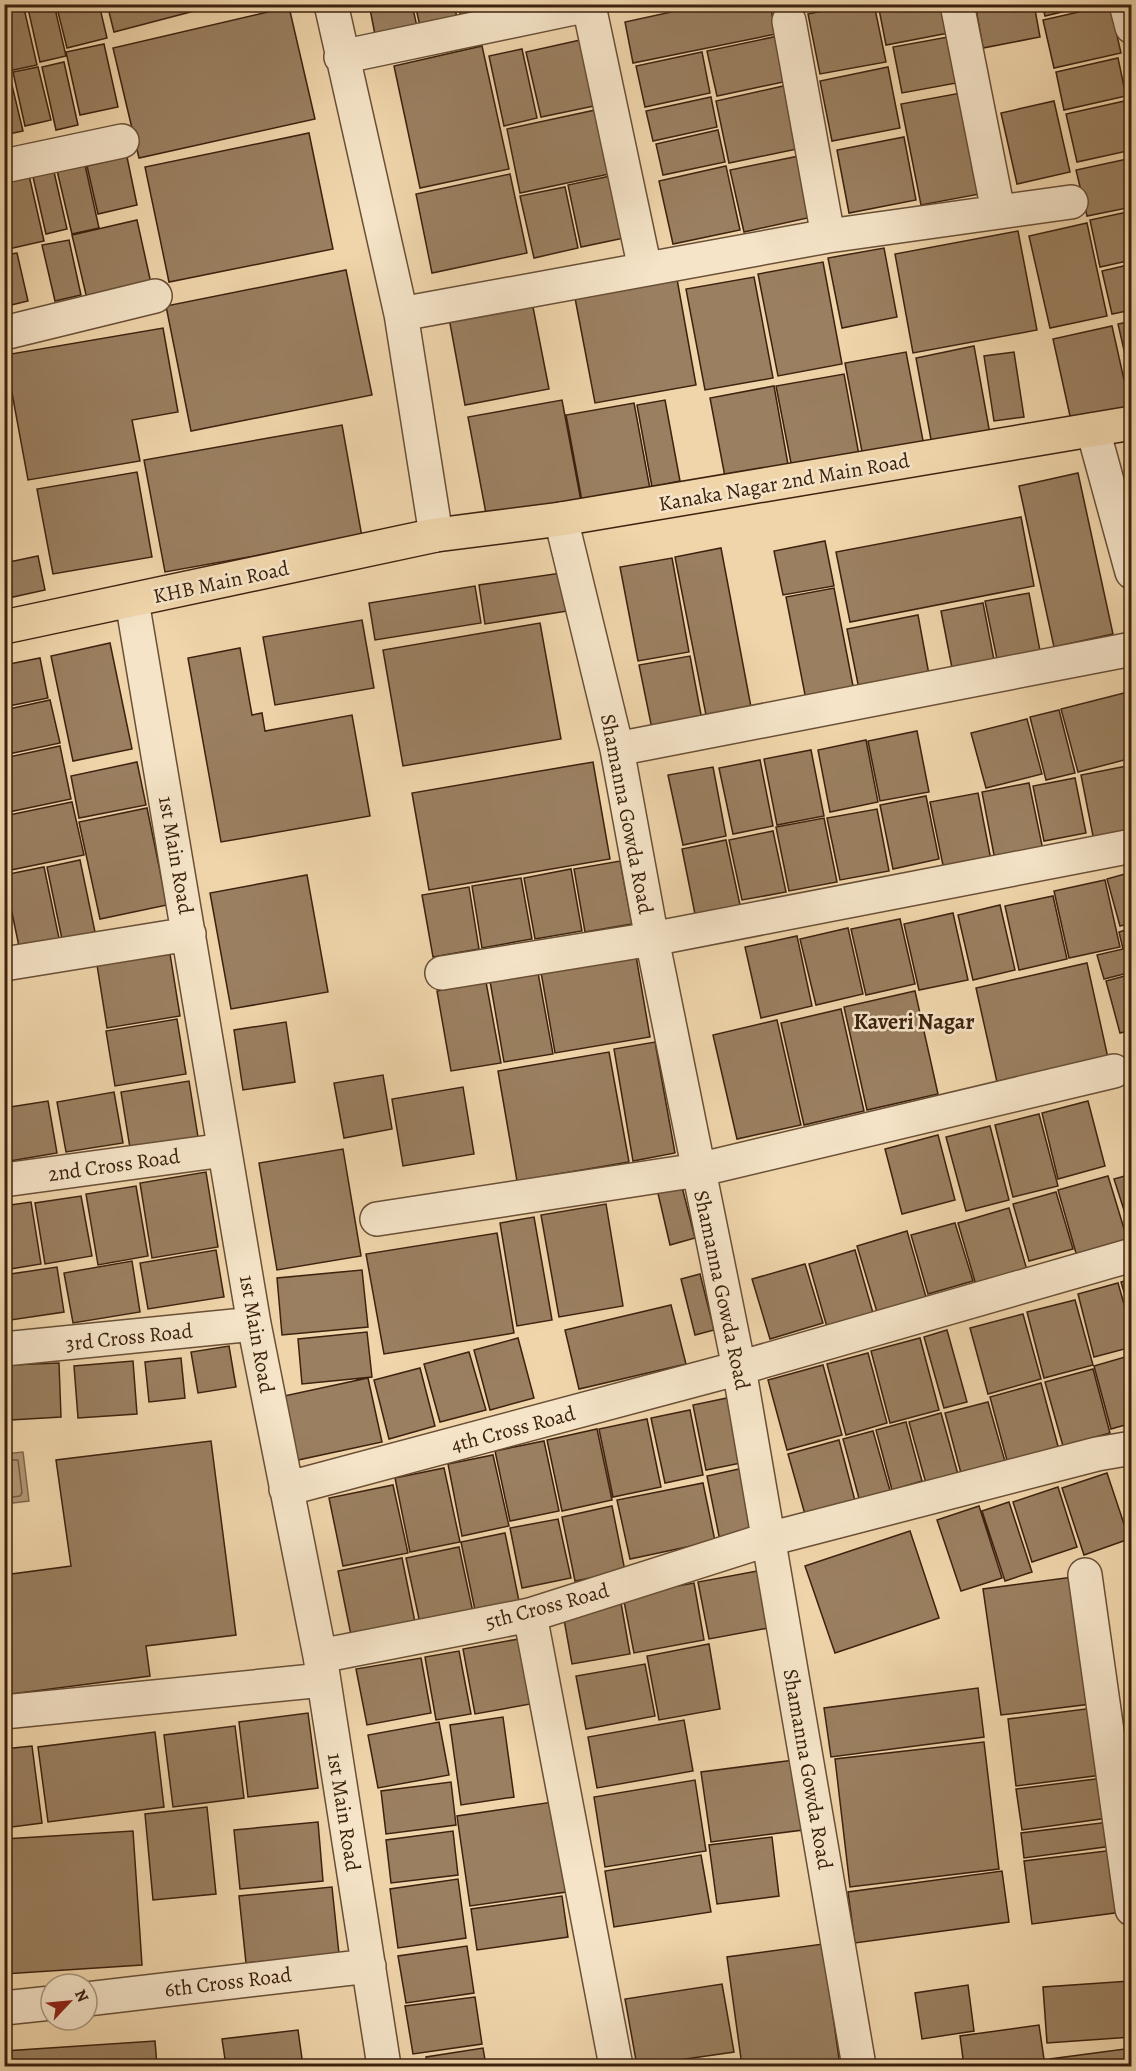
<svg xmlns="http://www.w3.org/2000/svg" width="1136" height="2071" font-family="Alegreya,serif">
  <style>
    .water { fill: #b39876; stroke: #83694d; stroke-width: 1.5 }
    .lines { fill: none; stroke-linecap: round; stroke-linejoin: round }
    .shore { stroke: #785d42; stroke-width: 1.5 }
    .building { fill: #9a7f60; stroke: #3c220f; stroke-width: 1.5 }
    .minor-casing { stroke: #694f36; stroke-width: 36 }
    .major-casing { stroke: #3c220f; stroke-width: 36 }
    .minor { stroke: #f5e4c8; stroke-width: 33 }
    .major { stroke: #f0d5ab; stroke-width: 33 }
    .labels { text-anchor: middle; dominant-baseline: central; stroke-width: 5; stroke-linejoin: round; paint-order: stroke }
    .street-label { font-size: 21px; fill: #3c220f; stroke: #f5e4c8 }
    .neighbourhood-label { font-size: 22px; font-weight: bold; fill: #3c220f; stroke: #f5e4c8 }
  </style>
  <rect width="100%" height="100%" fill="#f0d5ab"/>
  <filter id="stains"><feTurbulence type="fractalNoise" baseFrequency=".00333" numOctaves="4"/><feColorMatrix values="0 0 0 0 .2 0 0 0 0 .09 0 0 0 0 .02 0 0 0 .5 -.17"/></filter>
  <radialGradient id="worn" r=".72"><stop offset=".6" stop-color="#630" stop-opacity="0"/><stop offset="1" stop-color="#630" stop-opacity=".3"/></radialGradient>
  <path class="water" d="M23 1452 29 1501 5 1504V1454Z"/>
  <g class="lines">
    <path class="shore" d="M4 1460H18L22 1493 20 1496 4 1498"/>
  </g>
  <path class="building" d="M4 4H23L37 65 4 72Z
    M27 4H54L66 56 40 62Z
    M56 4H99L107 38 67 48Z
    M107 4H221L114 32Z
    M369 4H412L419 36 377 45Z
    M415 4H454L459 27 422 35Z
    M458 4H510L512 17 463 27Z
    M708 4H770L776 34 633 63 625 22Z
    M856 4H874L886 62 820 74 808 14Z
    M878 4H949L954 32 886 45Z
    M975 4H1034L1040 37 983 48Z
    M1042 4H1095L1045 16Z
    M1110 5 1121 53 1054 68 1043 20Z
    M289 7 315 119 139 158 113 48Z
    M778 36 788 81 717 96 707 51Z
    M953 36 962 82 902 93 893 47Z
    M585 39 599 105 541 117 526 52Z
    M104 44 118 107 80 115 66 52Z
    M482 46 509 169 420 188 394 66Z
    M522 49 537 118 504 126 489 56Z
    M702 52 710 93 645 107 636 66Z
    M1118 58 1126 96 1064 110 1056 72Z
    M64 62 78 125 56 130 42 67Z
    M38 67 51 120 25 126 13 72Z
    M888 67 900 128 832 141 820 81Z
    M9 73 23 131 4 135V74Z
    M788 85 802 148 729 163 716 101Z
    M966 92 985 193 921 205 901 104Z
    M711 97 717 127 653 141 646 111Z
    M1129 100 1132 150 1077 162 1066 114Z
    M1054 101 1070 172 1017 184 1001 113Z
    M600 109 614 173 520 193 507 129Z
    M718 130 725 162 663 175 656 144Z
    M309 133 333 249 169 282 145 167Z
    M904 137 916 200 849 213 837 150Z
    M83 156 99 228 72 234 55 162Z
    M799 156 812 217 744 232 730 170Z
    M127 157 137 205 98 214 87 166Z
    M1132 158V207L1087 216 1076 170Z
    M52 163 67 229 46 234 31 168Z
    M726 166 740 230 673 244 659 181Z
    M28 171 44 241 4 250V176Z
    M510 174 527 253 432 273 416 194Z
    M615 175 629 237 581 247 568 185Z
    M565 187 578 248 534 258 520 196Z
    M1132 211V260L1100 267 1090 220Z
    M137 220 152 288 88 303 72 235Z
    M1087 223 1107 316 1050 328 1029 236Z
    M1018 231 1037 330 913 353 895 254Z
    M69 240 81 295 55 301 42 245Z
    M884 248 897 317 842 328 828 258Z
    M17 253 28 301 7 306 4 255Z
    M823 262 842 364 778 376 758 274Z
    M1132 264V310L1112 314 1102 271Z
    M346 270 372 395 191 431 166 306Z
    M754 277 773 378 705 390 686 289Z
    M677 279 696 385 595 403 575 298Z
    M532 302 549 389 465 405 449 318Z
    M1132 321V385L1118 324Z
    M1112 326 1131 411 1072 425 1053 339Z
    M163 328 178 412 132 420 140 461 28 480 5 355Z
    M974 346 990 434 932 445 916 358Z
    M906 352 925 451 864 462 845 363Z
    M1014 352 1024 417 994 421 984 356Z
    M844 374 859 455 792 468 776 386Z
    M774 386 789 470 726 482 710 398Z
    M562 400 581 501 487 519 468 417Z
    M665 400 680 481 652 487 637 405Z
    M634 403 650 489 582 501 566 415Z
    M342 425 362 537 165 572 144 460Z
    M137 472 152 557 53 574 37 489Z
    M1078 473 1113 634 1054 647 1019 486Z
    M1021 517 1034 586 850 622 836 552Z
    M825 541 834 586 783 595 774 551Z
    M721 548 751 707 706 715 675 557Z
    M38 556 45 590 4 599V563Z
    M672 558 689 652 638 661 620 567Z
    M568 572 574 610 485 624 479 585Z
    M475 586 481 623 375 640 369 603Z
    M834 588 854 691 806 700 786 597Z
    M1029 593 1041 656 998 664 985 601Z
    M983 603 995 665 953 673 941 611Z
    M918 615 930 680 860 694 847 629Z
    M362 620 374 688 275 705 263 637Z
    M540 623 561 739 403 766 383 650Z
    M110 643 132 749 73 761 51 656Z
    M240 648 252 715 262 713 265 731 352 715 370 816 221 842 188 658Z
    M690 656 702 720 652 729 639 665Z
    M40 658 48 698 4 707V665Z
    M1132 691V758L1078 772 1061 709Z
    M50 700 60 743 4 755V710Z
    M1059 710 1075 773 1046 780 1030 717Z
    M1027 719 1042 774 986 788 971 733Z
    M917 731 929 792 880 801 868 741Z
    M866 740 878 802 830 812 818 750Z
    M60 746 71 799 4 813V758Z
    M811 750 824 816 777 825 764 759Z
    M760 760 773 826 733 834 719 768Z
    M137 762 146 805 79 818 71 776Z
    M593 762 610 859 429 890 412 793Z
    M1132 765V834L1094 841 1081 775Z
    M713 767 726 836 683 845 668 775Z
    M1075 778 1086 833 1044 841 1033 786Z
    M1029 783 1043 850 995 860 982 792Z
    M978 793 991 860 944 870 930 802Z
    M926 796 939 859 893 869 880 805Z
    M72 802 84 855 6 871 4 816Z
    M147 808 167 905 100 919 79 822Z
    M877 809 889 871 840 880 827 818Z
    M824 818 837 882 789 891 776 827Z
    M773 831 786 892 742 900 729 840Z
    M726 840 740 905 695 914 682 849Z
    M80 860 95 932 62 939 47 867Z
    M620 861 632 924 585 932 574 869Z
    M44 867 60 943 20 951 4 875Z
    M571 869 582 931 535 939 524 878Z
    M1132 872V923L1120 926 1107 879Z
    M307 875 328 992 231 1009 210 893Z
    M521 878 532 939 482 948 472 886Z
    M1105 880 1120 947 1069 958 1054 891Z
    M469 887 479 949 433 957 422 895Z
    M1053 896 1067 959 1019 970 1005 906Z
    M1000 905 1015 970 973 980 958 915Z
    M953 913 968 980 919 990 904 924Z
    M900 919 915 984 866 995 851 929Z
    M848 928 863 994 816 1005 800 939Z
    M1132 928V972L1104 979 1097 955 1123 949 1119 932Z
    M797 936 812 1006 761 1018 745 947Z
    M170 954 180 1016 107 1028 97 965Z
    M636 956 650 1037 555 1053 541 972Z
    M1087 963 1108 1058 997 1082 976 988Z
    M538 973 553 1054 504 1062 490 981Z
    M1132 974V1030L1120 1033 1106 981Z
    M486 982 501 1063 451 1071 437 991Z
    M915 991 938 1094 867 1110 844 1007Z
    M841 1009 864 1111 804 1125 781 1023Z
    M177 1019 186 1074 115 1086 106 1031Z
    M777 1020 801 1125 737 1139 713 1035Z
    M286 1022 295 1082 243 1090 234 1030Z
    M1132 1032V1058L1125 1034Z
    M655 1042 675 1153 633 1161 614 1049Z
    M609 1052 629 1162 517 1181 498 1071Z
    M383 1075 392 1129 344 1138 334 1083Z
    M189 1081 198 1137 130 1148 121 1092Z
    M463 1087 474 1154 403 1166 392 1099Z
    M114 1092 123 1143 66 1152 57 1102Z
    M48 1101 57 1153 4 1162V1108Z
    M1088 1101 1105 1166 1058 1179 1042 1113Z
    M1039 1114 1058 1186 1013 1197 995 1125Z
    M990 1126 1009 1200 966 1211 946 1137Z
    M938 1135 955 1200 902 1214 885 1149Z
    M343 1149 361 1256 277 1270 259 1163Z
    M206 1172 218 1247 152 1258 140 1183Z
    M1132 1174V1235L1114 1179Z
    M1108 1176 1129 1245 1078 1260 1058 1190Z
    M681 1183 695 1238 670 1245 657 1189Z
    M136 1186 148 1256 98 1265 86 1194Z
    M1056 1192 1073 1249 1029 1261 1013 1204Z
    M81 1196 92 1256 45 1264 35 1203Z
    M31 1202 41 1264 4 1270V1206Z
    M606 1204 623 1306 559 1317 541 1215Z
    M1009 1208 1029 1277 978 1292 958 1223Z
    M534 1217 552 1320 517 1326 500 1223Z
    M955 1223 973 1281 928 1294 911 1235Z
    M907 1231 926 1297 877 1312 857 1246Z
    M497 1233 514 1333 384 1354 366 1254Z
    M216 1250 224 1297 148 1309 140 1263Z
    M855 1250 873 1313 827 1327 809 1264Z
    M132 1261 140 1312 73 1323 64 1273Z
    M805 1264 823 1323 770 1339 752 1279Z
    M57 1267 64 1312 4 1321V1275Z
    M362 1270 368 1327 282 1335 277 1278Z
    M700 1274 714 1330 695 1335 681 1279Z
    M1132 1279V1319L1121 1282Z
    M1118 1283 1132 1332V1347L1094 1357 1078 1294Z
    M1075 1300 1093 1365 1044 1378 1027 1312Z
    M671 1305 686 1364 579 1389 565 1330Z
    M1023 1314 1041 1379 988 1394 970 1328Z
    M947 1330 967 1402 944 1408 924 1337Z
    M367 1332 372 1377 302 1384 298 1339Z
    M518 1338 534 1398 490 1410 474 1350Z
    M920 1338 939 1410 890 1423 871 1351Z
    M229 1346 236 1387 198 1393 191 1352Z
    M469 1352 486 1410 440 1422 424 1364Z
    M868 1353 887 1423 846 1435 827 1364Z
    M1132 1355V1423L1111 1429 1094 1366Z
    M181 1358 185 1398 149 1402 145 1362Z
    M133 1361 137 1414 78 1418 74 1366Z
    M59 1363 61 1417 11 1420 8 1365Z
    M823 1365 842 1435 787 1450 768 1380Z
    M420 1368 435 1426 389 1439 374 1380Z
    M1093 1369 1110 1433 1063 1446 1045 1382Z
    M368 1378 382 1442 298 1460 284 1396Z
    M1041 1383 1059 1450 1008 1464 990 1397Z
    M732 1397 746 1462 706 1470 693 1405Z
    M988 1402 1006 1465 962 1477 945 1413Z
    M690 1410 703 1475 665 1483 651 1418Z
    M941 1413 959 1478 927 1487 909 1422Z
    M647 1419 661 1487 613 1497 599 1429Z
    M906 1422 922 1481 892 1490 876 1430Z
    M597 1429 612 1500 562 1511 547 1440Z
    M873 1431 891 1494 860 1502 843 1439Z
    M839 1440 858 1512 808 1525 788 1454Z
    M211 1441 236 1635 146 1646 150 1676 4 1695V1575L71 1566 56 1460Z
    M544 1441 559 1511 510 1521 495 1451Z
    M493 1455 509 1526 462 1536 448 1464Z
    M748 1467 761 1533 720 1541 707 1476Z
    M444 1468 460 1542 410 1552 395 1478Z
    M1107 1473 1129 1539 1084 1555 1062 1488Z
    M703 1483 715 1541 630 1559 617 1500Z
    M393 1485 408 1553 343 1566 329 1498Z
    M1058 1487 1077 1547 1032 1562 1013 1502Z
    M1132 1498V1522L1128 1499Z
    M1009 1502 1032 1572 1005 1581 982 1511Z
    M612 1506 625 1571 575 1581 562 1517Z
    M979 1506 1002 1578 961 1591 937 1520Z
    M558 1519 571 1578 522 1588 510 1528Z
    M910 1531 939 1618 835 1653 805 1566Z
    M505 1533 519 1601 475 1610 461 1542Z
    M459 1547 474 1617 421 1628 406 1558Z
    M402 1558 415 1622 351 1635 338 1571Z
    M768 1569 779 1626 709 1639 698 1582Z
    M1073 1577 1091 1704 1001 1715 983 1589Z
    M694 1583 704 1640 634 1653 623 1596Z
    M621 1603 630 1654 572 1664 563 1614Z
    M524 1638 536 1703 475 1714 463 1649Z
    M709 1644 720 1709 659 1720 647 1656Z
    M459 1651 471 1714 436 1720 425 1657Z
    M421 1658 431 1713 367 1725 356 1669Z
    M645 1664 655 1716 586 1729 576 1676Z
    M978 1688 984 1737 831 1757 824 1708Z
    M1093 1708 1102 1775 1016 1786 1008 1719Z
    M308 1713 318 1788 248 1797 239 1722Z
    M503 1717 514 1797 461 1805 450 1725Z
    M684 1720 693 1771 597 1788 588 1737Z
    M439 1722 449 1775 378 1788 368 1735Z
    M235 1726 244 1798 173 1807 164 1735Z
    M155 1732 164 1807 48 1822 38 1747Z
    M984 1742 999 1869 850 1887 835 1759Z
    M32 1746 42 1823 4 1828V1749Z
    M794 1760 803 1830 711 1842 701 1772Z
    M1103 1778 1108 1818 1022 1830 1016 1789Z
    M695 1780 706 1851 605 1867 594 1797Z
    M451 1782 456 1825 386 1834 381 1791Z
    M553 1802 566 1892 470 1906 457 1816Z
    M207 1807 216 1894 153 1900 145 1814Z
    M318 1822 323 1881 240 1889 234 1830Z
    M1109 1822 1112 1846 1024 1858 1021 1833Z
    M133 1831 142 1965 4 1974V1839Z
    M453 1831 458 1875 391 1883 386 1840Z
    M772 1837 779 1896 717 1904 709 1845Z
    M1114 1850 1122 1912 1032 1924 1024 1861Z
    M701 1855 711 1912 614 1927 605 1871Z
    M1002 1871 1009 1922 855 1943 848 1892Z
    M458 1879 466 1938 398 1948 390 1889Z
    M332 1887 339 1954 246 1963 239 1896Z
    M562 1896 568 1937 477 1950 471 1909Z
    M823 1944 840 2066H742L727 1957Z
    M467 1946 474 1993 406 2003 398 1956Z
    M1130 1981 1132 2037 1047 2043 1043 1987Z
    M722 1984 734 2052 637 2066 625 1999Z
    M968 1985 974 2031 922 2039 915 1993Z
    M475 1997 482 2044 413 2054 405 2006Z
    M1039 2025 1045 2066H964L960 2036Z
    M298 2030 303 2066H226L222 2039Z
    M155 2041 157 2066H4V2051Z
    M483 2048 486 2066H427L426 2057Z
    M1132 2048V2066H1051L1050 2059Z"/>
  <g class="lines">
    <g class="minor-casing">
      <path id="minor" d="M331 4 401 314 436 535
        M957 4 998 211
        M1126 4 1132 27
        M589 6 645 269
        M789 21 828 236
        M341 57 593 4
        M4 166 122 141
        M401 314 828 236 1071 202
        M4 333 155 296
        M1093 430 1132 572
        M561 519 617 749 652 939 739 1368 859 2066
        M132 601 254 1324 320 1656 384 2066
        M617 749 1132 649
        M4 964 189 934
        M442 973 652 939 1132 846
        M4 1180 224 1150
        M377 1219 698 1170 1114 1071
        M4 1349 254 1324
        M286 1489 739 1368 1132 1255
        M1085 1575 1132 1909
        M530 1615 616 2066
        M320 1656 530 1615 769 1539 1097 1454 1132 1448
        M4 1712 323 1680
        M87 1999 369 1966
        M4 2008 51 2003"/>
    </g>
    <g class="major-casing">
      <path id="major" d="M4 627 436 535 561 519 1132 423"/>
    </g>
    <use href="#minor" class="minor"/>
    <use href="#major" class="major"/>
  </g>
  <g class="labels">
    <g class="street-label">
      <text transform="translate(784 482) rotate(-10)">Kanaka Nagar 2nd Main Road</text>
      <text transform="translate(221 582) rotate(-12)">KHB Main Road</text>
      <text transform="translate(627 814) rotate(79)">Shamanna Gowda Road</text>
      <text transform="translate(176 855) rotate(80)">1st Main Road</text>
      <text transform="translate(114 1165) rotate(-8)">2nd Cross Road</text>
      <text transform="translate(722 1290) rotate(78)">Shamanna Gowda Road</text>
      <text transform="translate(257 1334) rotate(80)">1st Main Road</text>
      <text transform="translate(129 1337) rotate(-6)">3rd Cross Road</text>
      <text transform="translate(513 1429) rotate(-15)">4th Cross Road</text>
      <text transform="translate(547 1606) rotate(-15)">5th Cross Road</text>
      <text transform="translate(808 1769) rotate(80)">Shamanna Gowda Road</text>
      <text transform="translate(344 1812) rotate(81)">1st Main Road</text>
      <text transform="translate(228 1982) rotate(-7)">6th Cross Road</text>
    </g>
    <g class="neighbourhood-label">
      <text x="914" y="1022">Kaveri Nagar</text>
    </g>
  </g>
  <rect width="1136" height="2071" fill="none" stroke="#f0d5ab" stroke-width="24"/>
  <rect x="6" y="6" width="1124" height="2059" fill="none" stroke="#3c220f" stroke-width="3"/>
  <rect x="12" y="12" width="1112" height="2047" fill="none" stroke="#3c220f" stroke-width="1.5"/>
  <g transform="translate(69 2002) rotate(64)"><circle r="28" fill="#f5e4c8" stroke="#ab967e" stroke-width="1.5"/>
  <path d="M0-4.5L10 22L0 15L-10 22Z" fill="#8f2418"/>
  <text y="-9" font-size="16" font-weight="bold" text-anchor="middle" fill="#3c220f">N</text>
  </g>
  <rect width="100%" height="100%" filter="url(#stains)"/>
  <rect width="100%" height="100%" fill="url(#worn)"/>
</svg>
